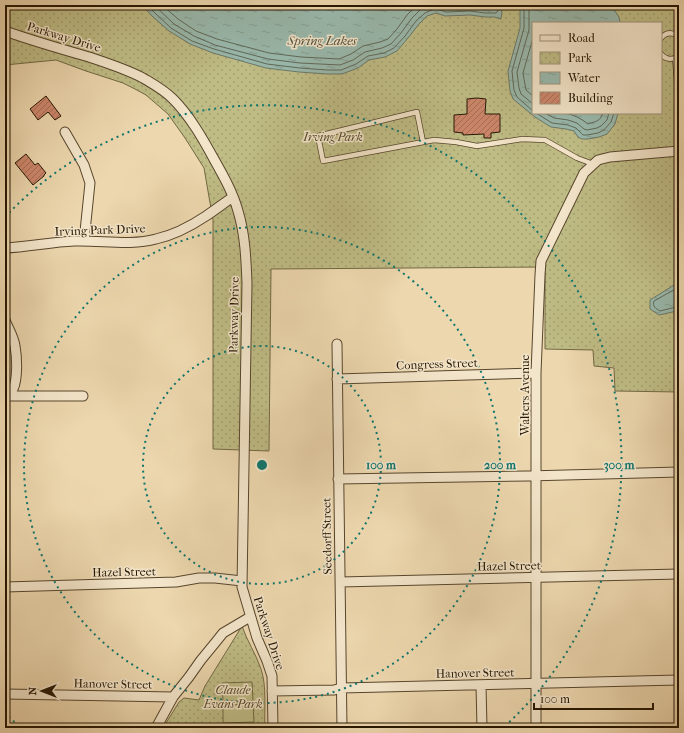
<svg xmlns="http://www.w3.org/2000/svg" width="684" height="733" font-family="'IM FELL French Canon',serif">
  <style>
    .park { fill: url(#park-dots); stroke: #726944; fill-rule: evenodd }
    .pitch { fill: #bfbc85; stroke: #726944 }
    .water { fill: url(#water-ripples); stroke: #6b7869 }
    .lines { fill: none; stroke-linecap: round; stroke-linejoin: round }
    .shore { stroke: #5f6858; stroke-width: 1 }
    .building { fill: url(#building-hatch); stroke: #251602 }
    .lane-casing { stroke: #57462d; stroke-width: 6 }
    .street-casing { stroke: #57462d; stroke-width: 11 }
    .lane { stroke: #f3e5ca; stroke-width: 4.5 }
    .street { stroke: #f3e5ca; stroke-width: 9 }
    .ring { fill: none; stroke: #0f766e; stroke-width: 2; stroke-dasharray: 2 4 }
    .labels { text-anchor: middle; dominant-baseline: central; stroke-width: 3; stroke-linejoin: round; paint-order: stroke }
    .street-label { font-size: 12px; fill: #251602; stroke: #f3e5ca }
    .park-label { font-size: 12px; font-style: italic; fill: #534829; stroke: #f3e5ca }
    .water-label { font-size: 13px; font-style: italic; fill: #4e4f3e; stroke: #f3e5ca }
    .centre { fill: #0f766e; stroke: #f3e5ca; stroke-width: 2 }
    .ring-label { font-size: 12px; text-anchor: middle; font-weight: bold; fill: #0f766e; stroke: #f3e5ca; stroke-width: 3; stroke-linejoin: round; paint-order: stroke }
  </style>
  <defs>
    <pattern id="park-dots" width="8" height="8" patternUnits="userSpaceOnUse"><rect width="8" height="8" fill="#bfbc85"/><path d="M2 2h.1M6 6h.1" fill="none" stroke="#a4a171" stroke-width="1.8" stroke-linecap="round"/></pattern>
    <pattern id="water-ripples" width="26" height="14" patternUnits="userSpaceOnUse"><rect width="26" height="14" fill="#99b9ad"/><path d="M2 4q2-2 4 0t4 0M15 11q2-2 4 0t4 0" fill="none" stroke="#849e93"/></pattern>
    <pattern id="building-hatch" width="6" height="6" patternUnits="userSpaceOnUse"><rect width="6" height="6" fill="#cd866b"/><path d="M-1 1l2-2M0 6l6-6M5 7l2-2" fill="none" stroke="#a66d56"/></pattern>
  </defs>
  <rect width="100%" height="100%" fill="#edd7ae"/>
  <filter id="stains"><feTurbulence type="fractalNoise" baseFrequency=".005" numOctaves="4"/><feColorMatrix values="0 0 0 0 .2 0 0 0 0 .09 0 0 0 0 .02 0 0 0 .5 -.17"/></filter>
  <radialGradient id="worn" r=".72"><stop offset=".6" stop-color="#630" stop-opacity="0"/><stop offset="1" stop-color="#630" stop-opacity=".3"/></radialGradient>
  <path class="park" d="M5 5H679V392L615 391 614 368 594 366 593 350 545 349V267L271 269 269 451 213 449V220L204 168 185 138 168 114 146 95 135 89 123 83 86 71 56 60 5 65ZM533 23H661V113H533Z
    M242 626C247 641 256 654 261 669 267 686 264 710 265 728H163L179 702 184 698 199 700 205 686Z"/>
  <path class="pitch" d="M252 682 253 701H223L222 683Z
    M253 704 254 722 223 723V705Z"/>
  <path class="water" d="M142 5H496L500 7 502 12 501 19 494 17H485L470 15 445 16 436 13 427 16 419 24 408 38 397 51 385 57 369 60 358 68 342 74H327L299 72 266 68 213 53 190 44 169 31 152 16Z
    M520 5H611L619 17 620 23H533V113H618L615 124 607 134 599 137 588 139H582L578 137 574 131 566 129 551 127 546 124 535 117 513 99 510 91 508 71 520 28Z
    M679 282V311H677L659 315 650 309V300Z"/>
  <g class="lines">
    <path class="shore" d="M147 5 155 13 171 28 192 41 214 49 267 64 300 68 327 70H341L356 64 368 56 384 53 394 48 405 36 416 21 425 13 434 9H437L446 12 470 11 485 13H496L498 11 496 5
      M154 5 174 24 194 36 215 45 268 59 300 63 340 65 353 60 365 52 382 48 391 44 401 33 412 18 422 8 431 5
      M162 5 178 19 196 31 217 39 269 53 301 57 339 59 351 54 363 46 380 42 388 39 397 29 407 15 417 5
      M442 5 446 7 470 6 489 8 491 7V5
      M524 5V28L512 71 513 81 514 90 517 97 533 111
      M529 5V30L517 72 519 88 521 94 533 104
      M533 38 523 73 526 90 533 96
      M536 113 552 123 568 125 576 128 583 135H587L598 133 604 130 611 122 614 113
      M545 113 554 118 568 120 577 123 584 129 587 130 597 128 601 126 607 120 609 113
      M563 113C573 114 580 118 588 124 596 121 600 122 603 113
      M679 287 654 301C652 306 656 309 660 311L676 307H679"/>
  </g>
  <path class="building" d="M46 96 61 116 55 120 48 112 38 120 30 109Z
    M477 98 486 99 485 114H500V132L491 133V138H484V134L463 135V133L454 132V115L467 114V99Z
    M26 154 35 165 38 163 46 173 44 175V176L33 185 15 163Z"/>
  <g class="lines">
    <g class="lane-casing">
      <path id="lane" d="M661 38C666 32 672 32 679 36
        M661 54C666 60 673 60 679 56
        M675 58 679 105
        M423 142 417 112 318 136 323 161 434 140 456 142 477 146 522 139 545 140 577 158 593 164"/>
    </g>
    <g class="street-casing">
      <path id="street" d="M5 31C33 41 61 49 89 57 107 63 126 69 143 78 153 84 164 90 173 99 190 116 203 139 215 161 224 177 233 193 238 211 245 234 246 258 247 283L242 587 257 638 267 661 272 676 273 728
        M65 132 84 165 90 183 84 241
        M5 248C28 247 51 242 74 241 102 240 130 246 156 239 174 235 191 226 206 216 215 210 224 203 233 197
        M5 320C8 328 14 337 15 346 17 357 18 379 13 389 12 393 8 396 5 398
        M337 344 342 728
        M337 379 536 373
        M8 396H83
        M338 479 528 476 679 472
        M340 582 679 574
        M5 587 176 582 199 578H215L242 581
        M481 685 482 728
        M272 691 334 690 341 688 679 680
        M5 694 173 697
        M156 728 173 697 189 677 201 660 215 643 223 633 250 617
        M536 728V373L540 275 541 261 584 173 598 160 610 157 679 151"/>
    </g>
    <use href="#lane" class="lane"/>
    <use href="#street" class="street"/>
  </g>
  <g class="ring">
    <circle cx="262" cy="465" r="119"/>
    <circle cx="262" cy="465" r="238"/>
    <path d="M19 726A357 357 0 0 1 5 713M5 217A357 357 0 1 1 505 726"/>
  </g>
  <g class="labels">
    <g class="street-label">
      <text transform="translate(64 37) rotate(17)">Parkway Drive</text>
      <text transform="translate(100 230) rotate(-2)">Irving Park Drive</text>
      <text transform="translate(234 315) rotate(-89)">Parkway Drive</text>
      <text transform="translate(437 364) rotate(-2)">Congress Street</text>
      <text transform="translate(525 395) rotate(-90)">Walters Avenue</text>
      <text transform="translate(327 536) rotate(-91)">Seedorff Street</text>
      <text transform="translate(509 566) rotate(-1)">Hazel Street</text>
      <text transform="translate(124 572) rotate(-1)">Hazel Street</text>
      <text transform="translate(269 633) rotate(72)">Parkway Drive</text>
      <text transform="translate(475 673) rotate(-1)">Hanover Street</text>
      <text transform="translate(113 684) rotate(1)">Hanover Street</text>
    </g>
    <g class="park-label">
      <text x="333" y="137">Irving Park</text>
      <text x="233" y="690">Claude<tspan x="233" dy="14">Evans Park</tspan></text>
    </g>
    <g class="water-label">
      <text x="322" y="40">Spring Lakes</text>
    </g>
  </g>
  <circle cx="262" cy="465" r="6" class="centre"/>
  <g class="ring-label">
    <text x="381" y="469">100 m</text>
    <text x="500" y="469">200 m</text>
    <text x="619" y="469">300 m</text>
  </g>
  <rect width="684" height="733" fill="none" stroke="#edd7ae" stroke-width="20"/>
  <rect x="6" y="6" width="672" height="721" fill="none" stroke="#251602" stroke-width="2"/>
  <rect x="10" y="10" width="664" height="713" fill="none" stroke="#251602"/>
  <rect x="532" y="22" width="130" height="92" fill="#f3e5ca" stroke="#a1927a"/>
  <rect x="540" y="35" width="20" height="6" fill="#f3e5ca" stroke="#a1927a"/>
  <text x="568" y="42" font-size="12" fill="#251602">Road</text>
  <rect x="540" y="52" width="20" height="12" fill="url(#park-dots)" stroke="#a1927a"/>
  <text x="568" y="62" font-size="12" fill="#251602">Park</text>
  <rect x="540" y="72" width="20" height="12" fill="url(#water-ripples)" stroke="#a1927a"/>
  <text x="568" y="82" font-size="12" fill="#251602">Water</text>
  <rect x="540" y="92" width="20" height="12" fill="url(#building-hatch)" stroke="#a1927a"/>
  <text x="568" y="102" font-size="12" fill="#251602">Building</text>
  <g transform="translate(42 691) rotate(270)" stroke="#f3e5ca" stroke-width="3" paint-order="stroke">
  <path d="M0-3L7 15L0 10L-7 15Z" fill="#251602"/>
  <text y="-6" font-size="11" font-weight="bold" text-anchor="middle" fill="#251602">N</text>
  </g>
  <path d="M534 703v6h119v-6" fill="none" stroke="#251602" stroke-width="2"/>
  <text x="540" y="703" font-size="12" fill="#251602" stroke="#f3e5ca" stroke-width="3" paint-order="stroke">100 m</text>
  <rect width="100%" height="100%" filter="url(#stains)"/>
  <rect width="100%" height="100%" fill="url(#worn)"/>
</svg>
